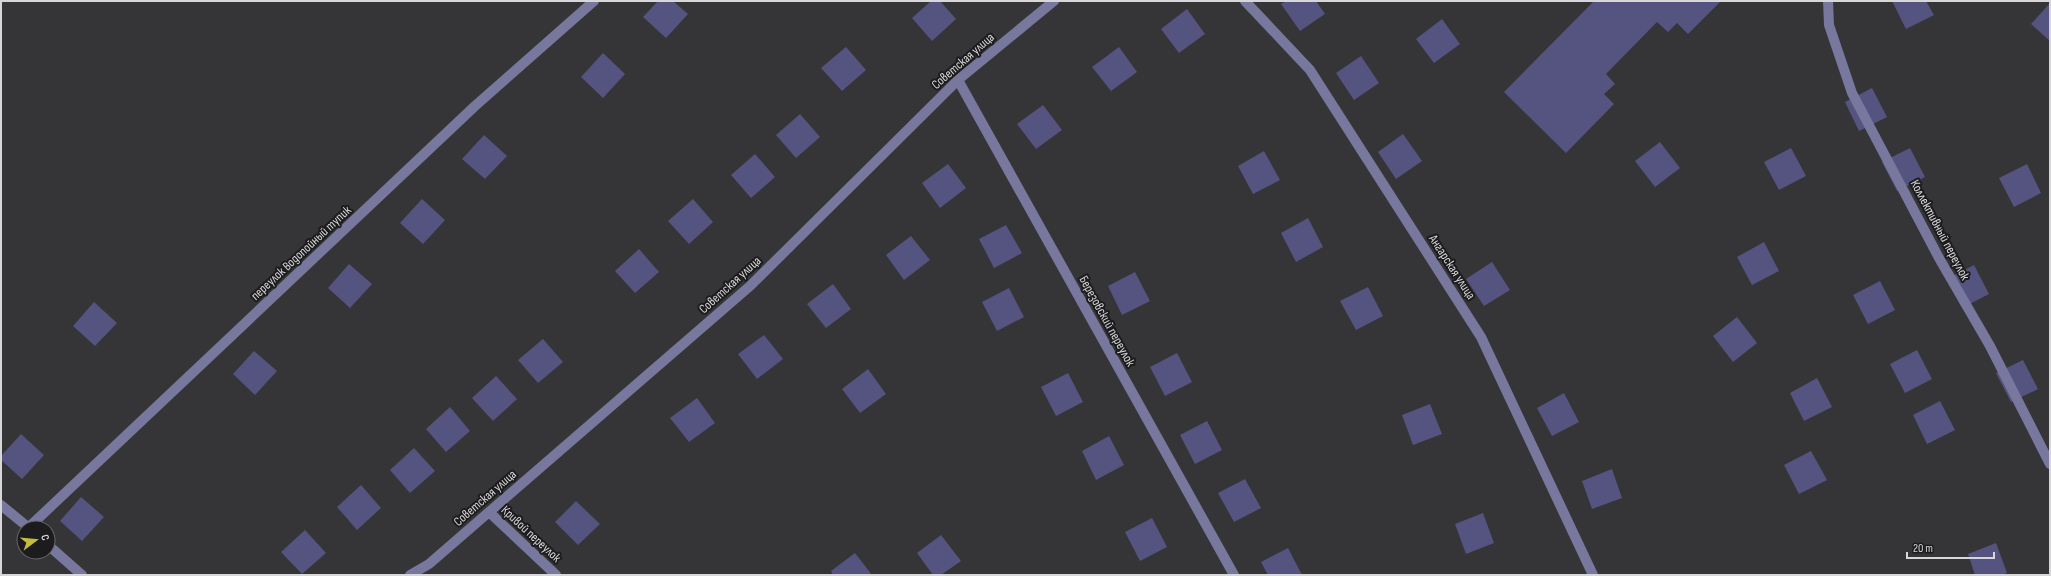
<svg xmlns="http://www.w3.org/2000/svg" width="2051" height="576" font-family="'Sofia Sans Condensed',sans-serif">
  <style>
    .building { fill: #55537f }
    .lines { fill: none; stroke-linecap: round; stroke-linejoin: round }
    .minor { stroke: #78779d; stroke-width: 10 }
    .labels { text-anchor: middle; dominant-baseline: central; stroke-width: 4; stroke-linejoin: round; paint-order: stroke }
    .street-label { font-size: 13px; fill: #d7d7d9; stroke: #1c1c1e }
  </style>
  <rect width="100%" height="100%" fill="#353538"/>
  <path class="building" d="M658 1H673L688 14 666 38 643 17Z
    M931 1H940L956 19 932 41 912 18Z
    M1286 1H1316L1325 14 1300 31 1281 4Z
    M1594 1H1721L1688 34 1677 23 1668 32 1657 22 1606 74 1615 84 1604 94 1614 104 1566 153 1504 92Z
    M1892 1H1926L1934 15 1906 29Z
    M2050 3V41L2031 24Z
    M1187 9 1205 34 1179 53 1161 29Z
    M1442 19 1460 44 1434 63 1416 39Z
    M846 47 866 70 842 91 821 68Z
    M1119 47 1137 72 1111 91 1092 67Z
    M603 53 625 74 603 98 581 77Z
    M1361 56 1379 83 1354 100 1336 73Z
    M1872 88 1887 117 1859 131 1845 102Z
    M1043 105 1062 130 1036 149 1017 124Z
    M800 114 820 137 796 158 776 135Z
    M1403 134 1422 161 1396 179 1378 152Z
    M484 135 507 156 485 179 462 159Z
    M1660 142 1680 168 1655 187 1635 161Z
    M1791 148 1806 176 1779 190 1764 162Z
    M1910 148 1925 177 1897 191 1882 162Z
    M1264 151 1280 180 1253 194 1238 166Z
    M755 154 775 177 751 198 731 175Z
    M948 164 966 188 940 208 922 183Z
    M2027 164 2041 193 2014 207 1999 178Z
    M422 199 445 220 423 244 400 223Z
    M693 199 713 222 689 244 668 221Z
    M1308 218 1323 247 1296 262 1281 233Z
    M1006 225 1022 253 994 268 979 239Z
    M911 236 930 260 904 280 886 255Z
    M1764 242 1779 271 1752 285 1737 257Z
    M639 249 659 272 635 293 615 271Z
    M1492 262 1510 290 1484 306 1466 279Z
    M349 264 372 284 350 308 328 288Z
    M1974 265 1989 294 1962 308 1947 279Z
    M1135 272 1150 301 1122 315 1108 286Z
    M1880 281 1895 310 1868 324 1853 295Z
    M833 284 851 309 826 328 807 304Z
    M1368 287 1383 316 1356 330 1340 301Z
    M1009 288 1024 317 997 331 982 302Z
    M94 302 117 323 95 346 73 326Z
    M1737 317 1757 343 1733 362 1713 336Z
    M764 335 783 359 757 379 738 354Z
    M543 339 563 362 538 383 518 360Z
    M1917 350 1932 379 1905 393 1890 364Z
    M254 351 277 371 255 395 233 374Z
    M1177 353 1192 382 1165 396 1150 367Z
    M2023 360 2038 389 2011 402 1996 373Z
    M868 369 886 394 860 413 842 389Z
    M1068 373 1083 402 1056 416 1041 387Z
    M496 376 517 399 493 421 472 398Z
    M1817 378 1832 407 1804 421 1790 393Z
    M1564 393 1579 422 1552 436 1537 408Z
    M697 398 715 423 689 442 670 418Z
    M1940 401 1955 430 1927 444 1913 415Z
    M1430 404 1442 434 1413 445 1402 415Z
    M450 407 470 431 446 452 426 429Z
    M1207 421 1222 450 1195 464 1180 435Z
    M21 434 44 455 22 479 1 460V456Z
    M1109 436 1124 465 1096 480 1082 451Z
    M414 448 435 471 410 493 390 470Z
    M1811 451 1827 480 1799 494 1784 465Z
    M1612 469 1622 498 1592 509 1582 481Z
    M1245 479 1261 508 1234 522 1218 493Z
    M361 485 381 508 357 530 337 507Z
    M81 497 104 517 82 541 60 521Z
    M576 501 600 524 578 545 555 522Z
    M1483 513 1494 543 1466 554 1455 524Z
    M1152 518 1167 547 1140 561 1125 532Z
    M305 530 326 553 302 574 281 552Z
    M941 535 961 561 941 575H933L917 553Z
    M1996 543 2007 573 2002 575H1975L1968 554Z
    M1288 548 1302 575H1268L1261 562Z
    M855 553 872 575H833L831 571Z"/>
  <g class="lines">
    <path class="minor" d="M1245 1 1310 70 1481 337 1593 575
      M1828 1 1829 25 1852 93 1939 258 1990 346 2050 464
      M958 80 1234 575
      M1 505 29 528
      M489 512 556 575
      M28 528 475 106 594 1
      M48 545 82 575
      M410 575 429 564 750 286 958 80 1054 1"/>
  </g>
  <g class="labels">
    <g class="street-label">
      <text transform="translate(963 61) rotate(-41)">Советская улица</text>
      <text transform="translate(1940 230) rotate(62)">Коллективный переулок</text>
      <text transform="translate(301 253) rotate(-43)">переулок Водопойный тупик</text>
      <text transform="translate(1452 267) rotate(57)">Ангарская улица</text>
      <text transform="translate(730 285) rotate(-42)">Советская улица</text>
      <text transform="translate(1107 321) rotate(61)">Березовский переулок</text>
      <text transform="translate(485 498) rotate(-41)">Советская улица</text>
      <text transform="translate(531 534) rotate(43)">Кривой переулок</text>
    </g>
  </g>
  <rect width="2051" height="576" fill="none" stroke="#d7d7d9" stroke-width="4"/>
  <g transform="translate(36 540) rotate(74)"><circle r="19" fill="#1c1c1e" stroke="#676769"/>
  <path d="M0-3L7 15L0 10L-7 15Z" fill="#c4bc3d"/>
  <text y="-6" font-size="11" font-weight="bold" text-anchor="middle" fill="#d7d7d9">С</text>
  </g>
  <path d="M1907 552v6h87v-6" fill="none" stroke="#d7d7d9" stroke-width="2"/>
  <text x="1913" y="552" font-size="12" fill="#d7d7d9" stroke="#1c1c1e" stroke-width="3" paint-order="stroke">20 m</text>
</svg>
